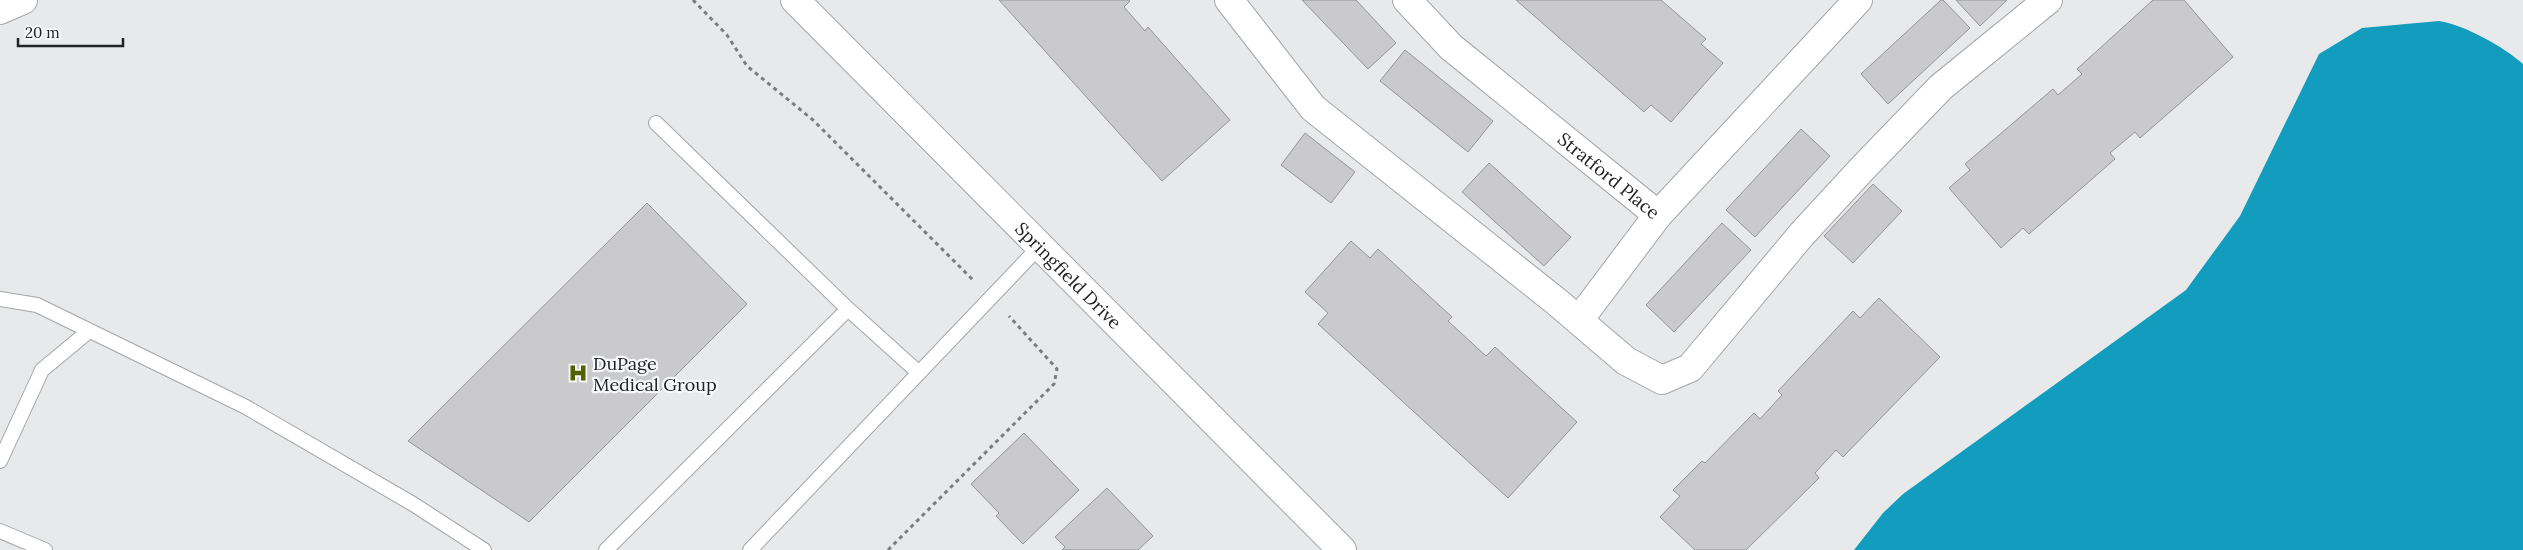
<svg xmlns="http://www.w3.org/2000/svg" width="2523" height="550" font-family="Lora,serif">
  <style>
    .water { fill: #129cbd }
    .building { fill: #cac9cb; stroke: #949495 }
    .lines { fill: none; stroke-linecap: round; stroke-linejoin: round }
    .service-casing { stroke: #a4a5a6; stroke-width: 16 }
    .minor-casing { stroke: #a4a5a6; stroke-width: 30 }
    .tertiary-casing { stroke: #a4a5a6; stroke-width: 30 }
    .path { stroke: #7c7d7e; stroke-width: 3; stroke-dasharray: 4 4; stroke-linecap: butt }
    .service { stroke: #fff; stroke-width: 14 }
    .minor { stroke: #fff; stroke-width: 28 }
    .tertiary { stroke: #fff; stroke-width: 28 }
    .labels { text-anchor: middle; dominant-baseline: central; stroke-width: 4.5; stroke-linejoin: round; paint-order: stroke }
    .street-label { font-size: 18px; fill: #212222; stroke: #f6f7f8 }
    .poi-label { font-size: 18px; fill: #212222; stroke: #f6f7f8; text-anchor: start }
  </style>
  <rect width="100%" height="100%" fill="#e8e9eb"/>
  <path class="water" d="M2439 21C2465 25 2504 47 2523 64V550H1854L1883 513 1903 494 2186 290 2240 216 2319 54 2362 28Z"/>
  <path class="building" d="M999 0H1128L1130 1 1124 7 1145 31 1148 27 1230 120 1162 181Z
    M1302 0H1356L1396 43 1368 69Z
    M1516 0H1661L1706 39 1701 44 1723 63 1671 122 1651 105 1644 112Z
    M1941 0H1943L1970 28 1888 104 1861 74Z
    M1956 0H2007L1980 26Z
    M2153 0H2184L2233 57 2140 138 2135 132 2110 153 2115 159 2029 234 2023 228 2001 248 1949 188 1970 170 1965 164 2053 89 2058 95 2082 74 2077 69Z
    M1405 50 1493 121 1468 152 1380 81Z
    M1801 129 1830 156 1755 237 1726 210Z
    M1305 133 1355 172 1331 203 1281 165Z
    M1489 163 1571 237 1544 266 1462 192Z
    M1873 184 1902 211 1853 263 1824 236Z
    M647 203 747 304 529 522 408 441Z
    M1722 223 1751 250 1674 332 1646 305Z
    M1351 241 1370 258 1378 249 1452 317 1448 321 1486 356 1495 347 1577 422 1508 498 1318 324 1328 313 1305 292Z
    M1879 298 1940 357 1843 457 1836 450 1815 473 1819 478 1746 550H1695L1660 517 1680 496 1673 490 1702 461 1705 463 1754 413 1760 419 1782 395 1778 391 1853 311 1860 318Z
    M1024 433 1079 490 1023 544 996 516 999 513 971 484Z
    M1107 488 1153 536 1138 550H1062L1065 547 1055 537Z"/>
  <g class="lines">
    <g class="service-casing">
      <path id="service" d="M0 299 37 305 246 407 413 504 484 550
        M848 309 919 373
        M0 461 42 370 89 331
        M0 531 45 550
        M606 550 848 309 656 123
        M750 550 1040 246"/>
    </g>
    <g class="minor-casing">
      <g id="minor">
        <path d="M1229 0 1313 108 1557 302 1626 361 1662 380 1690 368 1802 234 1862 169 1941 87 2048 0"/>
        <path id="s1" d="M1407 0 1451 47 1658 215 1858 0"/>
        <path d="M0 10 23 0"/>
        <path d="M1579 320 1658 215"/>
      </g>
    </g>
    <g class="tertiary-casing">
      <g id="tertiary">
        <path id="s2" d="M795 0 1342 550"/>
      </g>
    </g>
    <path class="path" d="M693 0 727 35 747 66 813 120 973 280
      M888 550 1054 384 1057 369 1009 316"/>
    <use href="#service" class="service"/>
    <use href="#minor" class="minor"/>
    <use href="#tertiary" class="tertiary"/>
  </g>
  <defs>
    <g id="hospital-bare" transform="scale(1.5)"><path d="M-5-5h3v3.5h4V-5h3V5h-3V1.5h-4V5h-3Z" fill="#526103" stroke="#f6f7f8" stroke-width="2.5" paint-order="stroke"/></g>
  </defs>
  <g fill-rule="evenodd">
    <use href="#hospital-bare" x="578" y="373"/>
  </g>
  <g class="labels">
    <g class="street-label">
      <text stroke="none"><textPath href="#s1" startOffset="268">Stratford Place</textPath></text>
      <text stroke="none"><textPath href="#s2" startOffset="388">Springfield Drive</textPath></text>
    </g>
    <g class="poi-label">
      <text x="593" y="363">DuPage<tspan x="593" dy="21">Medical Group</tspan></text>
    </g>
  </g>
  <path d="M18 38v8h105v-8" fill="none" stroke="#212222" stroke-width="2.5"/>
  <text x="25" y="38" font-size="15" fill="#212222" stroke="#f6f7f8" stroke-width="4" paint-order="stroke">20 m</text>
</svg>
